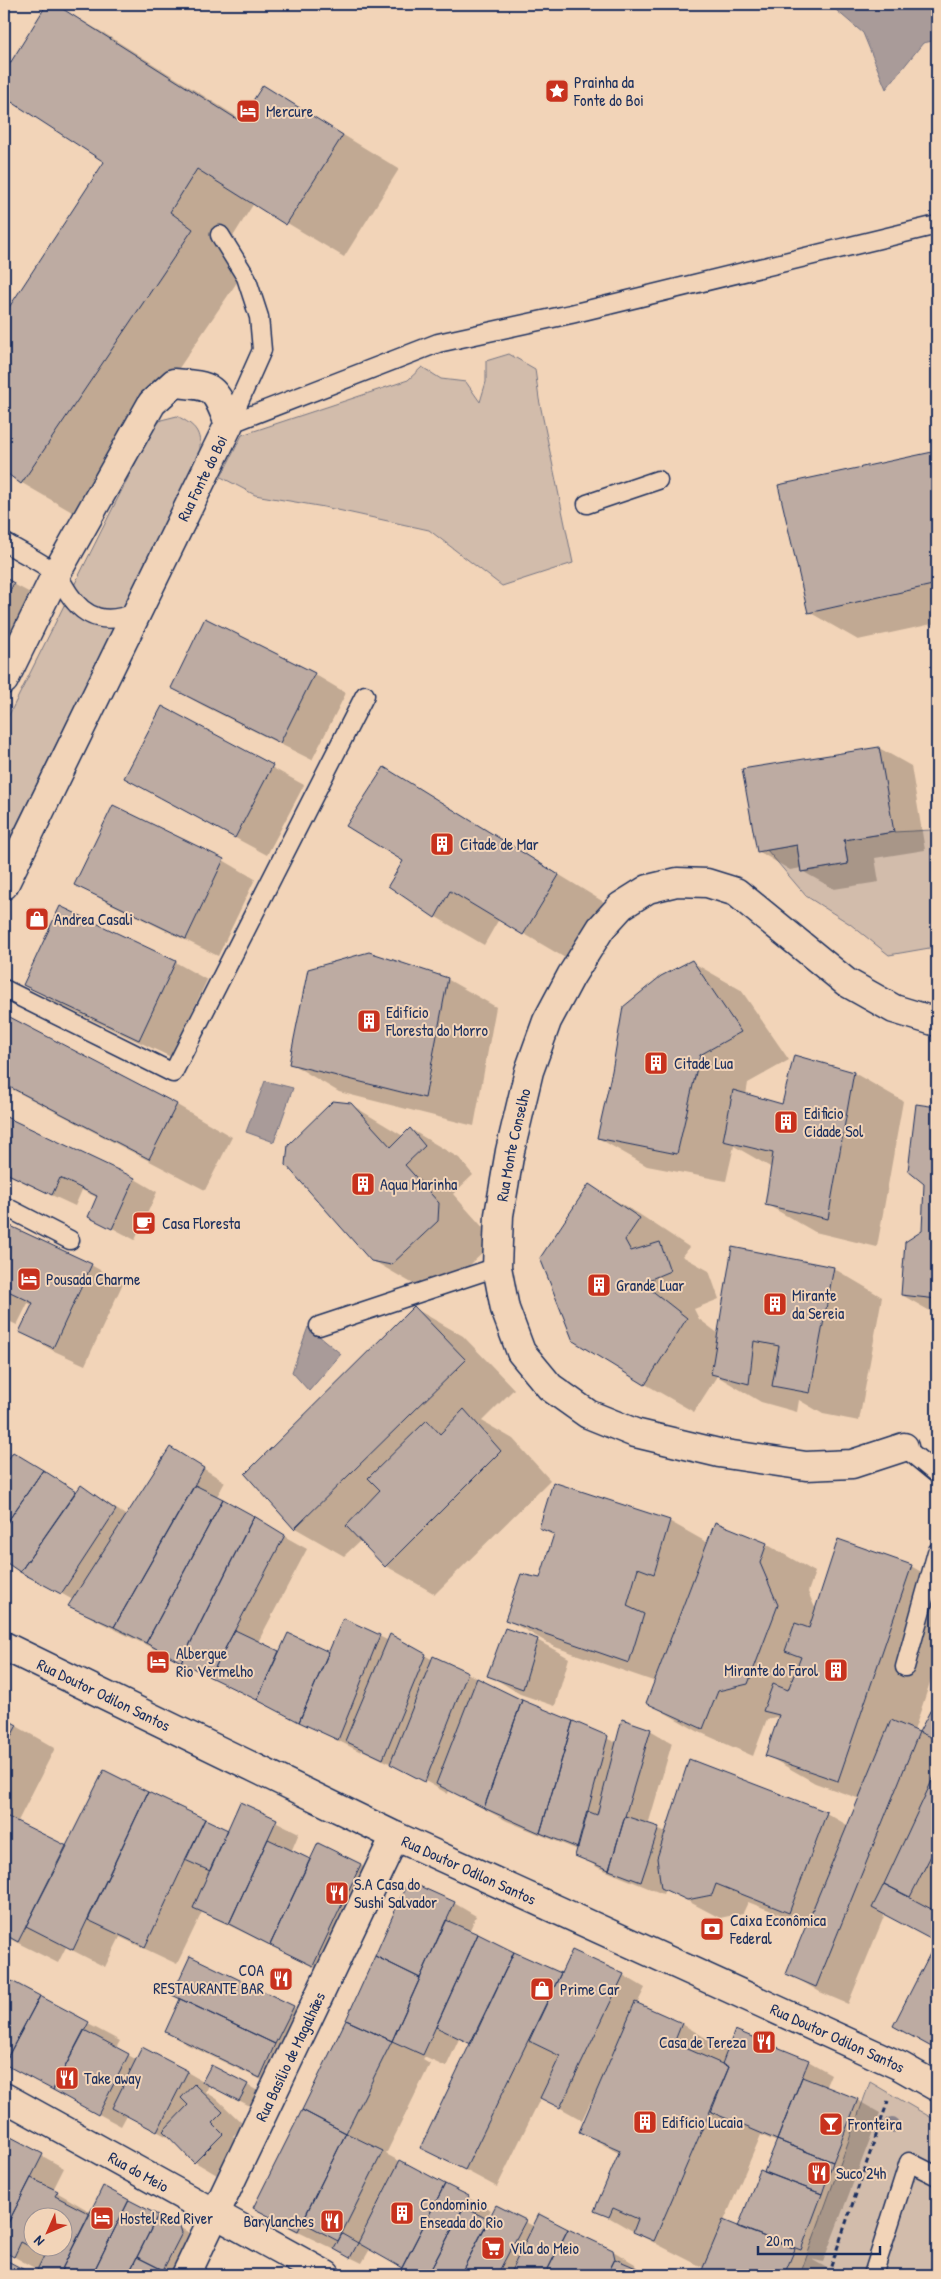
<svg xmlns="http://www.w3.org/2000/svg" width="941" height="2279" font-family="'Patrick Hand',sans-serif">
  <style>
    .green { fill: #d2bcab; stroke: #767684 }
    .water { fill: #a99b99; stroke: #707081 }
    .shadow { fill: #0003; fill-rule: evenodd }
    .building { fill: #bdaba2; stroke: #1b2f5e; fill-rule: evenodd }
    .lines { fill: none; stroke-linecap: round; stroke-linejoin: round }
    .lane-casing { stroke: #1b2f5e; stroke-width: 21 }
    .street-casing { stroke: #1b2f5e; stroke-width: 31 }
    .primary-casing { stroke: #1b2f5e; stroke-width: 31 }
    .path { stroke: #1b2f5e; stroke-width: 3; stroke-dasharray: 5 4; stroke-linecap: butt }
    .lane { stroke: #f2d4b8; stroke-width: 18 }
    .street { stroke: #f2d4b8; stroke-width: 28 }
    .primary { stroke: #f2d4b8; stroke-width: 28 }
    .tree { fill: #8b858d }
    .labels { text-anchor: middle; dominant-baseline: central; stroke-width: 4; stroke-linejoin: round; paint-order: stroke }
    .poi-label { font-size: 16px; fill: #1b2f5e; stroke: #f2d4b8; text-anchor: start }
    .street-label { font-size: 16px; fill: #1b2f5e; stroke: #f2d4b8 }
  </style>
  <rect width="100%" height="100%" fill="#f2d4b8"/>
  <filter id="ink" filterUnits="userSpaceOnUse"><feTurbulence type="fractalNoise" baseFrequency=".02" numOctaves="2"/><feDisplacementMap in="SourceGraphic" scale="10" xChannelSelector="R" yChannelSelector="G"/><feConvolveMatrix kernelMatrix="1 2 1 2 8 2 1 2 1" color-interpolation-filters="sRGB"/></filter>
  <g filter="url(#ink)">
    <path class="green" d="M509 354 535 369 539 399 573 563 502 586 429 530 324 507 255 495 221 477 242 435 408 380 422 367 441 379 466 382 480 402 486 382V361Z
      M177 416C196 426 201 431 200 453L4 850V725L152 430 161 420Z
      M932 830 937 976 932 975 935 947 889 955 850 924 806 896 767 850 797 845 801 872 848 864 844 840 894 832Z
      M870 2082 937 2121V2275H800Z"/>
    <path class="water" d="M777 4H828L785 10Z
      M829 4H937V40L923 43 886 89 863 33Z
      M265 1081 293 1088 274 1142 246 1132Z
      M308 1327 341 1354 309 1391 292 1372Z"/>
    <path class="shadow" d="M49 4H53L107 35 242 120 263 86 399 169 344 257 254 203 227 246 250 263 79 516 22 483 4 469V318L106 162 4 95V75Z
      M937 452V623L858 640 809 612 779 486Z
      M4 579 36 596 4 659Z
      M314 674 346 693 312 760 204 706 172 688Z
      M163 708 304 785 267 855 157 796Z
      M879 748 911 766 925 850 875 858 879 882 834 889 802 871V868L790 870 758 851Z
      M385 768 607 904 572 962 499 919 484 945 436 917 389 886 405 861Z
      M936 847H937V947L936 946Z
      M223 860 255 879 218 956 107 902 76 884Z
      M175 962 207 980 171 1057 56 1003 24 984Z
      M692 962 741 990 789 1060 748 1083 746 1095 783 1105 854 1073 903 1101 877 1247 815 1232 766 1204 772 1168 734 1146 726 1181 647 1166 598 1138Z
      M447 979 496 1007 474 1126 339 1092 290 1063Z
      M4 1016 177 1105 232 1137 205 1190 4 1085Z
      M350 1104 403 1136 410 1129 459 1158 473 1175 453 1194 487 1232V1249L441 1292 422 1289 372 1260Z
      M917 1105 937 1108V1315L902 1295 923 1231 926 1184Z
      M4 1117 135 1179 157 1192 135 1240 90 1216 98 1198 82 1190 75 1206 4 1173Z
      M590 1186 639 1214 689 1247 682 1256 709 1271 719 1299 694 1309 699 1319 719 1334 833 1268 882 1297 859 1421 823 1414 799 1400 797 1412 761 1402 717 1376 694 1412 645 1384Z
      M4 1225 91 1265 123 1283 85 1365 52 1350 21 1332 33 1305 28 1303 17 1325 4 1319Z
      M414 1308 463 1336 514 1389 482 1421 513 1439 550 1480 435 1594 386 1566 361 1540 344 1556 295 1528 246 1474Z
      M193 1462 225 1482 216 1498 307 1549 258 1642 280 1653 330 1654 379 1636 389 1641 391 1636 433 1660 467 1673 521 1701 617 1743 650 1730 672 1743 648 1825 666 1833 826 1813 849 1826 860 1799 815 1783 766 1755 779 1719 776 1717 767 1719 753 1756 697 1731 648 1703 656 1682 555 1647 506 1619 541 1579 554 1536 540 1528 669 1521 708 1543 766 1544 815 1572 808 1592 816 1610 911 1566 937 1581V1661L914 1731 920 1733 937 1701V1942L885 1914 848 2004 820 1992 788 1973 808 1925 748 1902 743 1913 720 1918 665 1889 663 1894 599 1868 577 1855 578 1850 507 1821 449 1790 448 1794 413 1774 362 1750 361 1752 92 1618 70 1605 73 1600 21 1571 4 1559V1466H36L77 1492 81 1486 127 1516Z
      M537 1640 569 1658 555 1706 520 1694 489 1675Z
      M4 1719 55 1748 17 1823 67 1848 104 1772 228 1832 241 1804 299 1833 291 1852 311 1861 360 1865 383 1878 336 1978 202 1912 177 1964 120 1937 105 1967 66 1947 58 1963 4 1936Z
      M454 1903 476 1916 469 1932 562 1975H623L645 1988 637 2004 682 2024 728 2051 808 2061 831 2074 825 2088 857 2100 880 2113 823 2262 811 2259 834 2272 833 2275H702L704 2268 645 2238 596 2210 620 2154 580 2131 593 2102 591 2101 582 2120 541 2097 497 2187 422 2147 471 2044 459 2039 446 2067 424 2057 423 2060 430 2064 386 2154 491 2210 485 2220 489 2222 497 2207 535 2227 613 2251 635 2264 636 2269 650 2275H399L403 2268 370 2249 362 2263 294 2230 255 2208ZM761 2135 777 2142 740 2228 724 2221Z
      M937 1943V2050L895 2025Z
      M4 1979 120 2041 116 2048 137 2060 187 2072 204 2082 247 2085 258 2091 250 2106 209 2085 206 2092 217 2099 244 2125 233 2136 244 2147 217 2175 195 2162 173 2140 127 2115 121 2126 4 2063Z
      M182 1999 293 2007 315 2020 283 2090 188 2045 166 2032Z
      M8 2137 64 2168 53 2190 91 2212 179 2227 202 2240 189 2275H47L4 2251V2144ZM32 2216H62V2246H32Z"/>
    <path class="building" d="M47 4H55L240 121 263 85 343 135 286 225 197 169 170 212 193 229 21 484 4 471V315L104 162 4 97V73Z
      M937 451V584L808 613 778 485Z
      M4 577 14 583 4 603Z
      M205 618 315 673 280 743 171 688Z
      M162 706 273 765 235 838 124 778Z
      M879 747 894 832 844 840 848 864 801 872 797 845 757 852 742 769Z
      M384 767 559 875 523 935 450 891 435 918 388 886 403 861 346 826Z
      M113 805 224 859 186 939 74 885Z
      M934 846H937V947H935Z
      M60 906 176 961 139 1040 23 985Z
      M369 952 448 978 425 1098 289 1064 308 969Z
      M692 960 741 1032 700 1055 677 1154 597 1138 612 1071 623 1007 661 976Z
      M4 1014 177 1104 149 1159 4 1084Z
      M794 1055 854 1072 828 1219 765 1205 773 1153 723 1141 733 1090 782 1104Z
      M333 1101 351 1103 391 1147 410 1128 425 1146 405 1165 439 1203 438 1221 391 1265 371 1261 286 1165 288 1145Z
      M916 1104 937 1107V1299L901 1295 905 1242 922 1231 924 1184 908 1171Z
      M4 1116 135 1178 112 1229 88 1217 97 1196 60 1178 52 1195 4 1172Z
      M589 1184 640 1218 625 1240 631 1251 660 1242 670 1271 646 1281 650 1289 687 1318 645 1385 573 1341 540 1258Z
      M4 1223 92 1264 53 1348 19 1332 33 1303 4 1289Z
      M732 1247 834 1267 810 1393 772 1386 779 1346 754 1341 749 1384 711 1374Z
      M414 1306 466 1360 294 1529 245 1474Z
      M464 1409 501 1451 385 1567 346 1526 380 1490 368 1478 427 1420 440 1434Z
      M170 1447 204 1468 114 1627 68 1606Z
      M13 1452 43 1470 4 1527V1466Z
      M43 1470 76 1491 20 1572 4 1561V1527Z
      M553 1482 670 1520 654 1574 638 1568 627 1606 644 1614 629 1663 505 1620 521 1574 540 1578 554 1534 539 1528Z
      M81 1485 116 1510 61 1594 20 1572Z
      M195 1485 223 1499 146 1643 114 1627Z
      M223 1499 254 1516 181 1662 146 1643Z
      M254 1516 285 1535 210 1677 181 1662Z
      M715 1522 767 1543 760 1563 778 1605 748 1684 718 1691 703 1729 646 1703Z
      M838 1539 912 1565 838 1781 765 1756 779 1715 763 1711 773 1684 788 1690 801 1657 785 1651 795 1623 809 1628Z
      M343 1618 380 1635 338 1740 299 1722Z
      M505 1628 538 1639 523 1689 487 1676Z
      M235 1630 279 1651 257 1700 210 1677Z
      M288 1633 329 1652 299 1722 257 1700Z
      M390 1634 426 1654 383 1759 345 1741Z
      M433 1656 468 1672 425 1782 390 1764Z
      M477 1678 522 1700 484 1808 436 1784Z
      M937 1698V1740L919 1732Z
      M522 1700 573 1721 540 1833 484 1808Z
      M4 1718 17 1725 4 1750Z
      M622 1719 651 1729 609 1870 575 1856 587 1811 597 1815Z
      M891 1720 919 1732 816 1987 786 1974Z
      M573 1721 608 1736 578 1848 540 1833Z
      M689 1759 827 1812 789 1913 716 1884 712 1895 687 1900 661 1888 657 1858Z
      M104 1770 148 1792 73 1950 26 1926Z
      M937 1770V1844L910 1897 884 1884Z
      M148 1792 205 1819 145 1947 88 1920Z
      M240 1802 277 1819 229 1924 193 1908Z
      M4 1815 67 1846 18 1942 4 1934Z
      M625 1816 659 1827 641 1882 609 1870Z
      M205 1819 228 1830 210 1871 185 1860Z
      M268 1839 310 1859 270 1945 229 1924Z
      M318 1843 361 1864 313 1966 270 1945Z
      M408 1881 455 1902 420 1978 375 1956Z
      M884 1884 937 1912V2050L893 2026 936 1942 872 1908Z
      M446 1920 478 1934 423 2055 392 2041Z
      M478 1934 514 1952 471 2044 436 2027Z
      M572 1950 624 1974 560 2108 540 2098 560 2056 529 2041Z
      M514 1952 561 1973 465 2170 420 2148Z
      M190 1956 294 2006 275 2044 172 1995Z
      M375 1956 420 1978 392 2041 346 2020Z
      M4 1977 40 1996 4 2064Z
      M40 1996 89 2022 53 2090 4 2064Z
      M180 1999 275 2044 260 2078 165 2032Z
      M635 2002 682 2023 674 2043 729 2067 654 2241 633 2232 638 2219 613 2208 609 2217 594 2211 620 2150 579 2132Z
      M346 2020 392 2041 346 2133 302 2110Z
      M84 2030 129 2054 98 2115 53 2090Z
      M735 2030 809 2060 777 2140 711 2112 729 2067 722 2064Z
      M142 2047 188 2071 157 2132 112 2108Z
      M211 2065 248 2084 239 2101 202 2082Z
      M802 2077 858 2099 833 2162 777 2140Z
      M194 2084 223 2112 212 2123 223 2134 194 2163 163 2131 188 2105 181 2098Z
      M302 2110 346 2133 298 2231 253 2208Z
      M346 2133 383 2151 338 2241 302 2222Z
      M7 2135 43 2154 4 2231V2142Z
      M777 2140 833 2162 822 2194 764 2172Z
      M400 2160 445 2184 402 2268 358 2243Z
      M760 2170 822 2194 801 2250 738 2227Z
      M31 2178 58 2191 55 2196 90 2214 59 2275H47L37 2270 45 2254 21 2242 14 2257 4 2252V2231ZM32 2216H62V2246H32Z
      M445 2184 469 2196 428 2275H398Z
      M103 2186 129 2200 92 2275H59Z
      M129 2200 158 2215 128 2275H92Z
      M496 2205 526 2220 497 2275H460Z
      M464 2207 489 2220 460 2275H428Z
      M539 2214 568 2229 545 2275H509Z
      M158 2215 180 2226 182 2233 163 2270 137 2257Z
      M723 2220 795 2249 784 2275H700Z
      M568 2229 613 2250 615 2259 607 2275H545Z
      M342 2234 358 2243 350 2258 334 2249Z
      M137 2257 163 2270 160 2275H128Z
      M4 2259 32 2274 31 2275H4Z
      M615 2259 653 2275H607Z"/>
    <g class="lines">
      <g class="lane-casing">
        <path id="lane" d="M220 235 246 277 259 317 262 350 229 424
          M229 424 438 343 571 314 937 225
          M587 504 658 480
          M4 542C15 549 49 566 56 574 61 580 65 588 69 594 86 620 107 624 135 613
          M4 989 173 1073 365 695
          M4 1206 70 1240
          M319 1326 497 1267
          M904 1447 937 1474
          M905 1667 937 1552
          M873 2275 909 2162 937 2176"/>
      </g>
      <g class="street-casing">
        <g id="street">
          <path d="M4 680 56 574 152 403 174 383C214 386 214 386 229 424L4 885"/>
          <path id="s1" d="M904 1447 852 1464 806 1466 719 1453 635 1433 588 1414 550 1387 521 1352 505 1309 497 1267 499 1215 510 1151 529 1071 547 1021 571 976 601 928 621 906 648 889 677 882 707 883 736 892 846 982 894 1009 937 1022"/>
          <path id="s2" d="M4 2097 326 2275"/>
          <path id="s3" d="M186 2275 395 1836"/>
        </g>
      </g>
      <g class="primary-casing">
        <g id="primary">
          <path id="s4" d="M4 1646 395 1836 900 2066 937 2087"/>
        </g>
      </g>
      <path class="path" d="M828 2275 888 2101"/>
      <use href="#lane" class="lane"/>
      <use href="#street" class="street"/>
      <use href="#primary" class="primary"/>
    </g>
    <circle class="tree" cx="892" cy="2125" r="8"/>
  </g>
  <defs>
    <g id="sight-square" transform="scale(1.25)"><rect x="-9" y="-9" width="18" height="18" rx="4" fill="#c8321e" stroke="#f2d4b8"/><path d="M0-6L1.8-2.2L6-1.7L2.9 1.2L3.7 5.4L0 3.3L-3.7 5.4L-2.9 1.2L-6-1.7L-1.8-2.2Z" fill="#fff"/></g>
    <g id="hotel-square" transform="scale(1.25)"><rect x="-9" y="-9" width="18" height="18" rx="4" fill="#c8321e" stroke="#f2d4b8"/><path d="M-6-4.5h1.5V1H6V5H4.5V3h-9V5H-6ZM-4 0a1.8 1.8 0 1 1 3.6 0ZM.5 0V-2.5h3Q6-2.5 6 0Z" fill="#fff"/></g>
    <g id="building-square" transform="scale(1.25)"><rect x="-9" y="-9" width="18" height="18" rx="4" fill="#c8321e" stroke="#f2d4b8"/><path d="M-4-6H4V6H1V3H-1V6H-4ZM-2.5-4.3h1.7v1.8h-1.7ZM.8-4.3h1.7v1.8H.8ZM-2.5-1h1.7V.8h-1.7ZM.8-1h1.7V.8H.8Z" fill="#fff"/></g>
    <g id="shop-square" transform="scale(1.25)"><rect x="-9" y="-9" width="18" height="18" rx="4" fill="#c8321e" stroke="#f2d4b8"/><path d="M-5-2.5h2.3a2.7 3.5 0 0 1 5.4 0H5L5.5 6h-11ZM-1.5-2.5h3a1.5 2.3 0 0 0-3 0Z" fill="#fff"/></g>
    <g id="cafe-square" transform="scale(1.25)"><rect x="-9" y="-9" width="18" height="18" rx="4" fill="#c8321e" stroke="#f2d4b8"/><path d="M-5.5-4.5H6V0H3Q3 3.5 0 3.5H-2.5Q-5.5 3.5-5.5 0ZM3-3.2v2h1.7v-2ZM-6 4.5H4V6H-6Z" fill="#fff"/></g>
    <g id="restaurant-square" transform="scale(1.25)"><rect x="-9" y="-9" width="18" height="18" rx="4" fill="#c8321e" stroke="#f2d4b8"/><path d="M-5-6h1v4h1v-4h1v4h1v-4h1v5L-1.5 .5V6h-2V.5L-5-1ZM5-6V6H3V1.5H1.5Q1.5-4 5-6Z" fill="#fff"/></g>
    <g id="bank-square" transform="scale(1.25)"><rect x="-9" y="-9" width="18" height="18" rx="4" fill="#c8321e" stroke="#f2d4b8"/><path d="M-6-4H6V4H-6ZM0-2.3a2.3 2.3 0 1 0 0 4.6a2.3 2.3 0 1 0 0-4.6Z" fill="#fff"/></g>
    <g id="bar-square" transform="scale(1.25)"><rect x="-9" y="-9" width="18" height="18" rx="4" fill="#c8321e" stroke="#f2d4b8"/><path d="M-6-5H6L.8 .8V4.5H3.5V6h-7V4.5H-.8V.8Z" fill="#fff"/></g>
    <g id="supermarket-square" transform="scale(1.25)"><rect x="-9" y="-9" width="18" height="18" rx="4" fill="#c8321e" stroke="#f2d4b8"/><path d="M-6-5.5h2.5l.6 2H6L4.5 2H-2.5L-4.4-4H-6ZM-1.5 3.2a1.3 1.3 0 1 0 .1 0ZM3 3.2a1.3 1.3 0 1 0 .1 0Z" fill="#fff"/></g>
  </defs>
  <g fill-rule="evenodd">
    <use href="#sight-square" x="557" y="91"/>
    <use href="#hotel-square" x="248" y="111"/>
    <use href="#building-square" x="442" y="844"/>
    <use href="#shop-square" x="37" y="919"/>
    <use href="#building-square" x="369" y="1021"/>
    <use href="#building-square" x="656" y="1063"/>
    <use href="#building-square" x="786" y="1122"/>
    <use href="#building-square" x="363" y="1184"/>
    <use href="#cafe-square" x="144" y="1223"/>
    <use href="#hotel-square" x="29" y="1279"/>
    <use href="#building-square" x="599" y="1285"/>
    <use href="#building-square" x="775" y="1304"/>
    <use href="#hotel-square" x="158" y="1662"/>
    <use href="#building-square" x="836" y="1670"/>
    <use href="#restaurant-square" x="337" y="1893"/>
    <use href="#bank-square" x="712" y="1929"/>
    <use href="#restaurant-square" x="281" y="1979"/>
    <use href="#shop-square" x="542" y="1989"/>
    <use href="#restaurant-square" x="764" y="2042"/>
    <use href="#restaurant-square" x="67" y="2078"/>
    <use href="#building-square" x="645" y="2122"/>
    <use href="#bar-square" x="831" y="2124"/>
    <use href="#restaurant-square" x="819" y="2173"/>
    <use href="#building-square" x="402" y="2213"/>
    <use href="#hotel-square" x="102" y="2218"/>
    <use href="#restaurant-square" x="332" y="2221"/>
    <use href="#supermarket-square" x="493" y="2248"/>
  </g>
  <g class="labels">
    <g class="poi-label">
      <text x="574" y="82">Prainha da<tspan x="574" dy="18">Fonte do Boi</tspan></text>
      <text x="266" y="111">Mercure</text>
      <text x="460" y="844">Citade de Mar</text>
      <text x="54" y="919">Andrea Casali</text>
      <text x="386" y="1012">Edifício<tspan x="386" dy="18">Floresta do Morro</tspan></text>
      <text x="674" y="1063">Citade Lua</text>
      <text x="804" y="1113">Edificio<tspan x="804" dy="18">Cidade Sol</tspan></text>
      <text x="380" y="1184">Aqua Marinha</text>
      <text x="162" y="1223">Casa Floresta</text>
      <text x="46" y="1279">Pousada Charme</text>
      <text x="616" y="1285">Grande Luar</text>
      <text x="792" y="1295">Mirante<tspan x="792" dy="18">da Sereia</tspan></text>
      <text x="176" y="1653">Albergue<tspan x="176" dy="18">Rio Vermelho</tspan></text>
      <text x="818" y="1670" text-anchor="end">Mirante do Farol</text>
      <text x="354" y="1884">S.A Casa do<tspan x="354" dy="18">Sushi Salvador</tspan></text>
      <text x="730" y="1920">Caixa Econômica<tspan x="730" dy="18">Federal</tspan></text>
      <text x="264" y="1970" text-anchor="end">COA<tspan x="264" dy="18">RESTAURANTE BAR</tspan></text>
      <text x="560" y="1989">Prime Car</text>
      <text x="746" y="2042" text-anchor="end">Casa de Tereza</text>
      <text x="84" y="2078">Take away</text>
      <text x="662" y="2122">Edifício Lucaia</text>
      <text x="848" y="2124">Fronteira</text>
      <text x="836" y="2173">Suco 24h</text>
      <text x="420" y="2204">Condominio<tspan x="420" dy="18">Enseada do Rio</tspan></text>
      <text x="120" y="2218">Hostel Red River</text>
      <text x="314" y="2221" text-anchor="end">Barylanches</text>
      <text x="510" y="2248">Vila do Meio</text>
    </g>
    <g class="street-label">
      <text transform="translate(202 478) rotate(-64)">Rua Fonte do Boi</text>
      <text stroke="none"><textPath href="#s1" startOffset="630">Rua Monte Conselho</textPath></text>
      <text stroke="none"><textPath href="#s4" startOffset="111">Rua Doutor Odilon Santos</textPath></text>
      <text stroke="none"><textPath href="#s4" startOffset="516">Rua Doutor Odilon Santos</textPath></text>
      <text stroke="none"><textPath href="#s4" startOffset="921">Rua Doutor Odilon Santos</textPath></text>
      <text stroke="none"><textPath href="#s3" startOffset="242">Rua Basílio de Magalhães</textPath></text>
      <text stroke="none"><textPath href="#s2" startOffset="154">Rua do Meio</textPath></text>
    </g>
  </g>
  <rect width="941" height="2279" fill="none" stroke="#f2d4b8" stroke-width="20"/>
  <rect x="10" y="10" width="921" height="2259" fill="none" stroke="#1b2f5e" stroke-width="2" filter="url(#ink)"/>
  <g transform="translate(48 2232) rotate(225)"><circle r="24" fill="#f2d4b8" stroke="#9c9294"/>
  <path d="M0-4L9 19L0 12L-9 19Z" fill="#c8321e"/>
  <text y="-8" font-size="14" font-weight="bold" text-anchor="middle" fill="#1b2f5e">N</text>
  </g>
  <path d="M758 2246v8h122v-8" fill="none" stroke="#1b2f5e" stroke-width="2.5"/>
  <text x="766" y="2246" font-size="15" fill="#1b2f5e" stroke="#f2d4b8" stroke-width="4" paint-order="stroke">20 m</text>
</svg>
